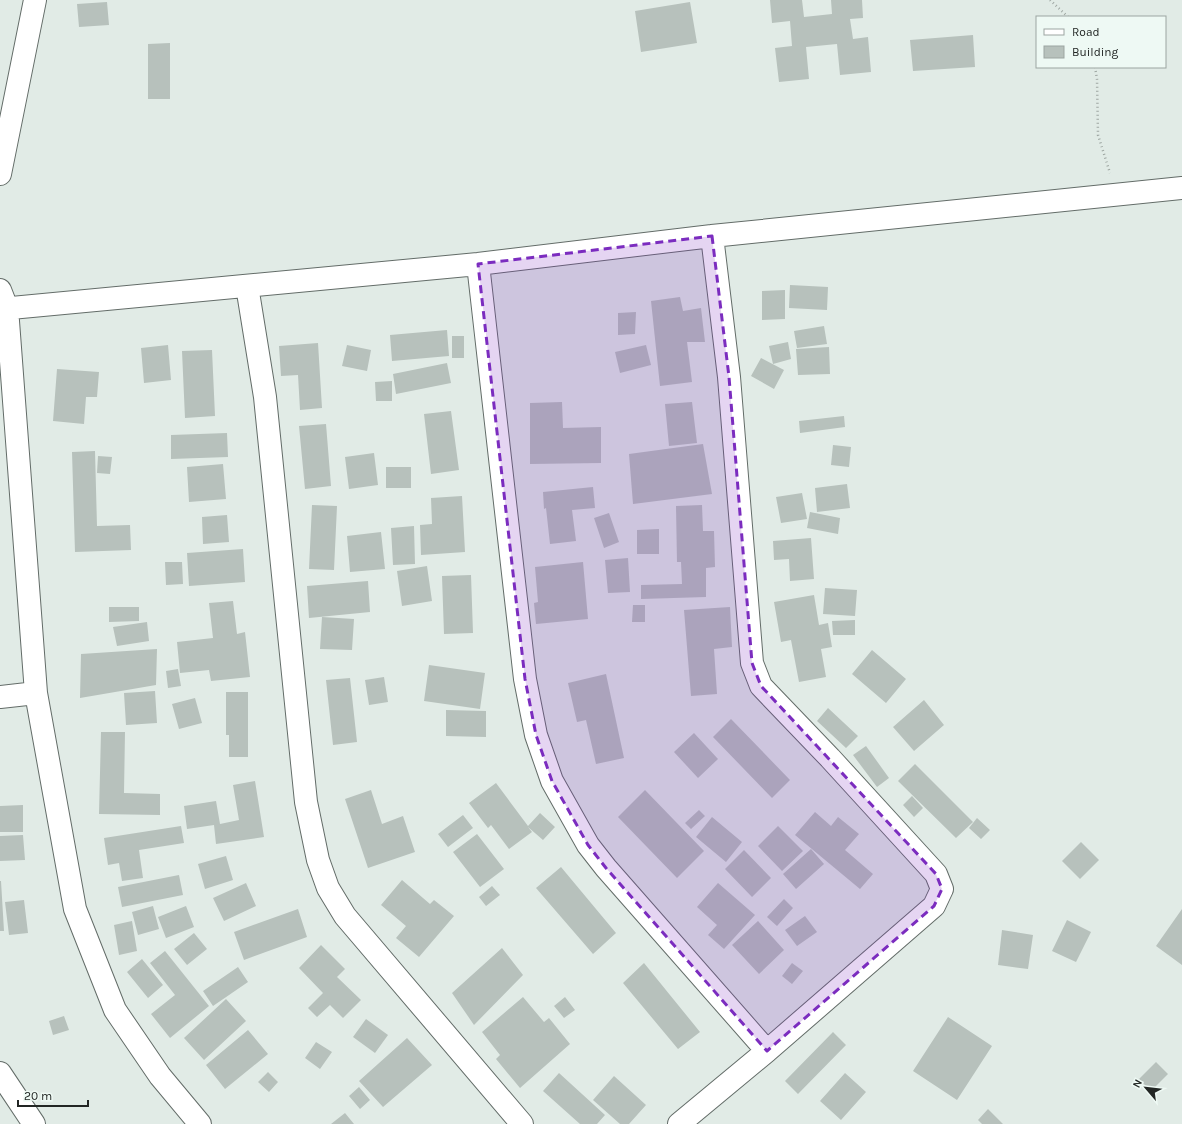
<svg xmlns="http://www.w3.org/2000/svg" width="1182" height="1124" font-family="Karla,sans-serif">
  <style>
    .building { fill: #b7c1bc }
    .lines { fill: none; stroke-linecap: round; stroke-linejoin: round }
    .minor-casing { stroke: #636c68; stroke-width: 24 }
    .path { stroke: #9ea6a2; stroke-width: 2.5; stroke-dasharray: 1 3; stroke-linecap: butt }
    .minor { stroke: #fff; stroke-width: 22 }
    .marked { fill: #7b2cbf; fill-opacity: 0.2; stroke: #7b2cbf; stroke-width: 3; stroke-dasharray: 8 5; stroke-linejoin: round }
  </style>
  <rect width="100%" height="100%" fill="#e1ebe6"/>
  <path class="building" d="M770 0H802L804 17 832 14 831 0H862L863 18 850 19 853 39 868 37 871 72 840 75 837 44 806 47 809 79 779 82 775 48 792 46 790 21 772 23Z
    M107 2 109 25 79 27 77 4Z
    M690 2 697 43 641 52 635 11Z
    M973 35 975 67 913 71 910 40Z
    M170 43V99H148V44Z
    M790 285 828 287 827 310 789 308Z
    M785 290V319L762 320V291Z
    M680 297 683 311 701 308 705 342H687L692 382 660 386 651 301Z
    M636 312 635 334 618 335V313Z
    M824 326 827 344 797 348 794 331Z
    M447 330 449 356 392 361 390 335Z
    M452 336H464V358H452Z
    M788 342 791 359 773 364 769 346Z
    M318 343 322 408 300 410 298 375 281 376 279 346Z
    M168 345 171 380 144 383 141 348Z
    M347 345 371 350 367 371 342 366Z
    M646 345 651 365 620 373 615 352Z
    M829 347 830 374 798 375 796 349Z
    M212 350 215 416 185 418 182 351Z
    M761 358 784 370 774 389 751 376Z
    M447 363 451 383 396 394 393 374Z
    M57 369 99 372 97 397H86L84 424 53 421Z
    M392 381V401H376L375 382Z
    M562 402 563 428 601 427V463L530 464V403Z
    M692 402 697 443 669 446 665 404Z
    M451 411 459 470 431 474 424 414Z
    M844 416 845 427 800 433 799 421Z
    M326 424 331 486 305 489 299 426Z
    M227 433 228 457 171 459V435Z
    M703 444 712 494 633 504 629 454Z
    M833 445 851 447 849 467 831 465Z
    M95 451 97 526 130 525 131 550 75 552 72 452Z
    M374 453 378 485 349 489 345 457Z
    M98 456 112 457 110 474 97 473Z
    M223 464 226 499 189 502 187 467Z
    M386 467H411V488H386Z
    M847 484 850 508 817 512 815 488Z
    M593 487 595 508 572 510 576 541 550 544 546 508 544 509 543 492Z
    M802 493 807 519 781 523 776 497Z
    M462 496 465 552 421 555 420 525 432 524 431 498Z
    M312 505 337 506 334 570 309 569Z
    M702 505 703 531H714L715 567 706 568V597L641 599V585L682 584 681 562H677L676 506Z
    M810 512 840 518 838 534 807 528Z
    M609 513 619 542 604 548 594 518Z
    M227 515 229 542 203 544 202 517Z
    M414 526 415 564 393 565 391 528Z
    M659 529V554H637V530Z
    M381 532 385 569 350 572 347 536Z
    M811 538 814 579 790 581 789 559 774 560 773 541Z
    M243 549 245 582 189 586 187 553Z
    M628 558 630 592 608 593 605 560Z
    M165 562H182L183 584 166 585Z
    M583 562 588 619 536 624 534 603 538 602 535 567Z
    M427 566 432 601 402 606 397 571Z
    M471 575 473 633 444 634 442 576Z
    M368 581 370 612 309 618 307 586Z
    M825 588 857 590 855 616 823 614Z
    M814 595 819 625 828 623 832 647 821 649 826 677 799 682 791 640 781 642 774 602Z
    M233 601 237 634 245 632 250 677 211 681 209 670 180 673 177 642 213 638 209 603Z
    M633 605H645V622H632Z
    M109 607H139V621L109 622Z
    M730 607 732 647 714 649 717 694 691 696 684 610Z
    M322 617 354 619 352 650 320 649Z
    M855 620V635H833L832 621Z
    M147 622 149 641 117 646 113 627Z
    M157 649 156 685 80 698 81 654Z
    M872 650 906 679 886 703 852 674Z
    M429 665 485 673 480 709 424 701Z
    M178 669 181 686 168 688 166 671Z
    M606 674 624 758 596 764 586 720 577 722 568 683Z
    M384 677 388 702 369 705 365 680Z
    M350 678 357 742 333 745 326 680Z
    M155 691 157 723 126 725 124 693Z
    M226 692H248V757H229V735H226Z
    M195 698 202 723 179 729 172 704Z
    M924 700 944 725 914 751 893 727Z
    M828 708 858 736 846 748 817 721Z
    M446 710 486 711V737L446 736Z
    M731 719 790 780 772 798 713 737Z
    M101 732H125L124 793 160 794V815L99 814Z
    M694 733 718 759 698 778 674 752Z
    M866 746 889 778 877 787 853 755Z
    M915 764 973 822 956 838 898 781Z
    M255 781 264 837 216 844 214 825 187 829 184 806 216 801 220 824 239 820 233 785Z
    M496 783 528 826 540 813 555 827 543 840 528 827 532 832 509 849 491 825 488 828 469 803Z
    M371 790 382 824 403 816 415 852 368 868 345 799Z
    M645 790 704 851 677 878 618 817Z
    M912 796 923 808 914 817 903 805Z
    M23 805V832H0V806Z
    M699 810 705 816 691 829 685 823Z
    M815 812 831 826 838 817 859 834 845 850 873 874 860 889 795 835Z
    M463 815 473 828 448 847 438 834Z
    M712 817 742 842 726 862 696 837Z
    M977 818 990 830 981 839 969 828Z
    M181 826 184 843 139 850 143 878 122 881 119 863 108 865 104 838Z
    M778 826 803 851 782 871 758 846Z
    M477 834 504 869 480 887 453 852Z
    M23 835 25 860 0 861V836Z
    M1081 842 1099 860 1080 879 1062 861Z
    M811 849 824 864 796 889 783 874Z
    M744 850 771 878 752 897 725 869Z
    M226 856 233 880 205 889 198 864Z
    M561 867 616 933 593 954 536 888Z
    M179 875 183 895 122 907 118 887Z
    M402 880 430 904 434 900 454 916 419 957 396 938 406 926 381 905Z
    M0 881H1L4 931H0Z
    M246 883 256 906 224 921 213 898Z
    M718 883 755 915 724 949 708 935 717 925 697 907Z
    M492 886 500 895 486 906 479 897Z
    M784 899 793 908 777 926 767 917Z
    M24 900 28 933 9 935 5 902Z
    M153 906 159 929 138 935 132 912Z
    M186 906 194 927 166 938 158 917Z
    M298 909 307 937 244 960 234 932Z
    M1182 909V965L1156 946Z
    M805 916 817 932 797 946 785 930Z
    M1067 920 1091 932 1076 962 1052 951Z
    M132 921 137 951 119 955 114 925Z
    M758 921 784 950 759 974 732 945Z
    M1002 930 1033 935 1028 969 998 965Z
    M194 933 207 949 187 965 174 949Z
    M321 945 345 969 337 977 361 1000 343 1018 330 1005 317 1017 308 1008 323 993 299 968Z
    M502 948 523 975 474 1025 452 993Z
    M165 951 209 1006 170 1038 151 1014 175 995 150 963Z
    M142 959 163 985 148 998 127 972Z
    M644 963 700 1032 678 1049 623 983Z
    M792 963 803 971 792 984 782 976Z
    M238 967 248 982 213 1006 203 991Z
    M523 997 544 1022 549 1018 570 1044 520 1088 496 1059 500 1055 482 1032Z
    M565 997 575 1010 564 1018 554 1006Z
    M226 999 246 1021 204 1060 184 1038Z
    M64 1016 69 1030 53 1035 49 1021Z
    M948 1017 992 1046 957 1100 913 1071Z
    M366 1019 388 1035 375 1053 353 1037Z
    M248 1030 268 1054 225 1089 206 1065Z
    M833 1032 846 1045 798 1094 785 1081Z
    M407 1038 432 1065 383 1107 359 1081Z
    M316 1042 332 1052 320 1069 305 1058Z
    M1156 1062 1168 1074 1151 1091 1139 1079Z
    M268 1072 278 1082 269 1092 258 1082Z
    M559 1073 605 1115 597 1124H580L543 1091Z
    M845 1073 866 1092 841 1120 820 1101Z
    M614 1076 646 1105 629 1124H620L593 1100Z
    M359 1087 370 1100 360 1109 349 1096Z
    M988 1109 1003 1124H982L978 1120Z
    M345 1113 354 1124H331Z"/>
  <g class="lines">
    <g class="minor-casing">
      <path id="minor" d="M0 174 35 0
        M478 264 525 679 536 735 552 781 588 845 606 868 767 1051
        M247 286 265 397 306 802 318 860 328 888 345 916 522 1124
        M0 290 7 308 36 693 75 909 115 1010 160 1076 200 1124
        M0 309 478 264 712 236 1182 188
        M0 697 36 693
        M0 1073 34 1124
        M679 1124 767 1051 934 906 942 889 936 874 830 758 761 686 752 663 729 377 712 236"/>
    </g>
    <path class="path" d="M1050 0 1068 17
      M1095 67 1097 79 1098 135 1110 173"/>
    <use href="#minor" class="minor"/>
  </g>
  <path class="marked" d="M712 236 729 377 752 663 761 686 936 874 942 889 934 906 767 1051 606 868 588 845 552 781 536 735 525 679 478 264Z"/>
  <rect x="1036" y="16" width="130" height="52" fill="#eef9f4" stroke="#9ca5a1"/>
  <rect x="1044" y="29" width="20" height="6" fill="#ffffff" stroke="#9ca5a1"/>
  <text x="1072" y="36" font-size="12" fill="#222624">Road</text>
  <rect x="1044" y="46" width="20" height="12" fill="#b7c1bc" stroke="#9ca5a1"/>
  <text x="1072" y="56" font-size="12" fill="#222624">Building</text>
  <g transform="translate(1146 1088) rotate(298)" stroke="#eef9f4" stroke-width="3" paint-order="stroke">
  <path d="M0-3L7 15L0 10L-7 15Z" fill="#222624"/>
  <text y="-6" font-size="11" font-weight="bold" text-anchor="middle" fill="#222624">N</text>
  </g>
  <path d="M18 1100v6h70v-6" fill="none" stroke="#222624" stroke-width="2"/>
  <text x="24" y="1100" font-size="12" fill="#222624" stroke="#eef9f4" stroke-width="3" paint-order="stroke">20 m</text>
</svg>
